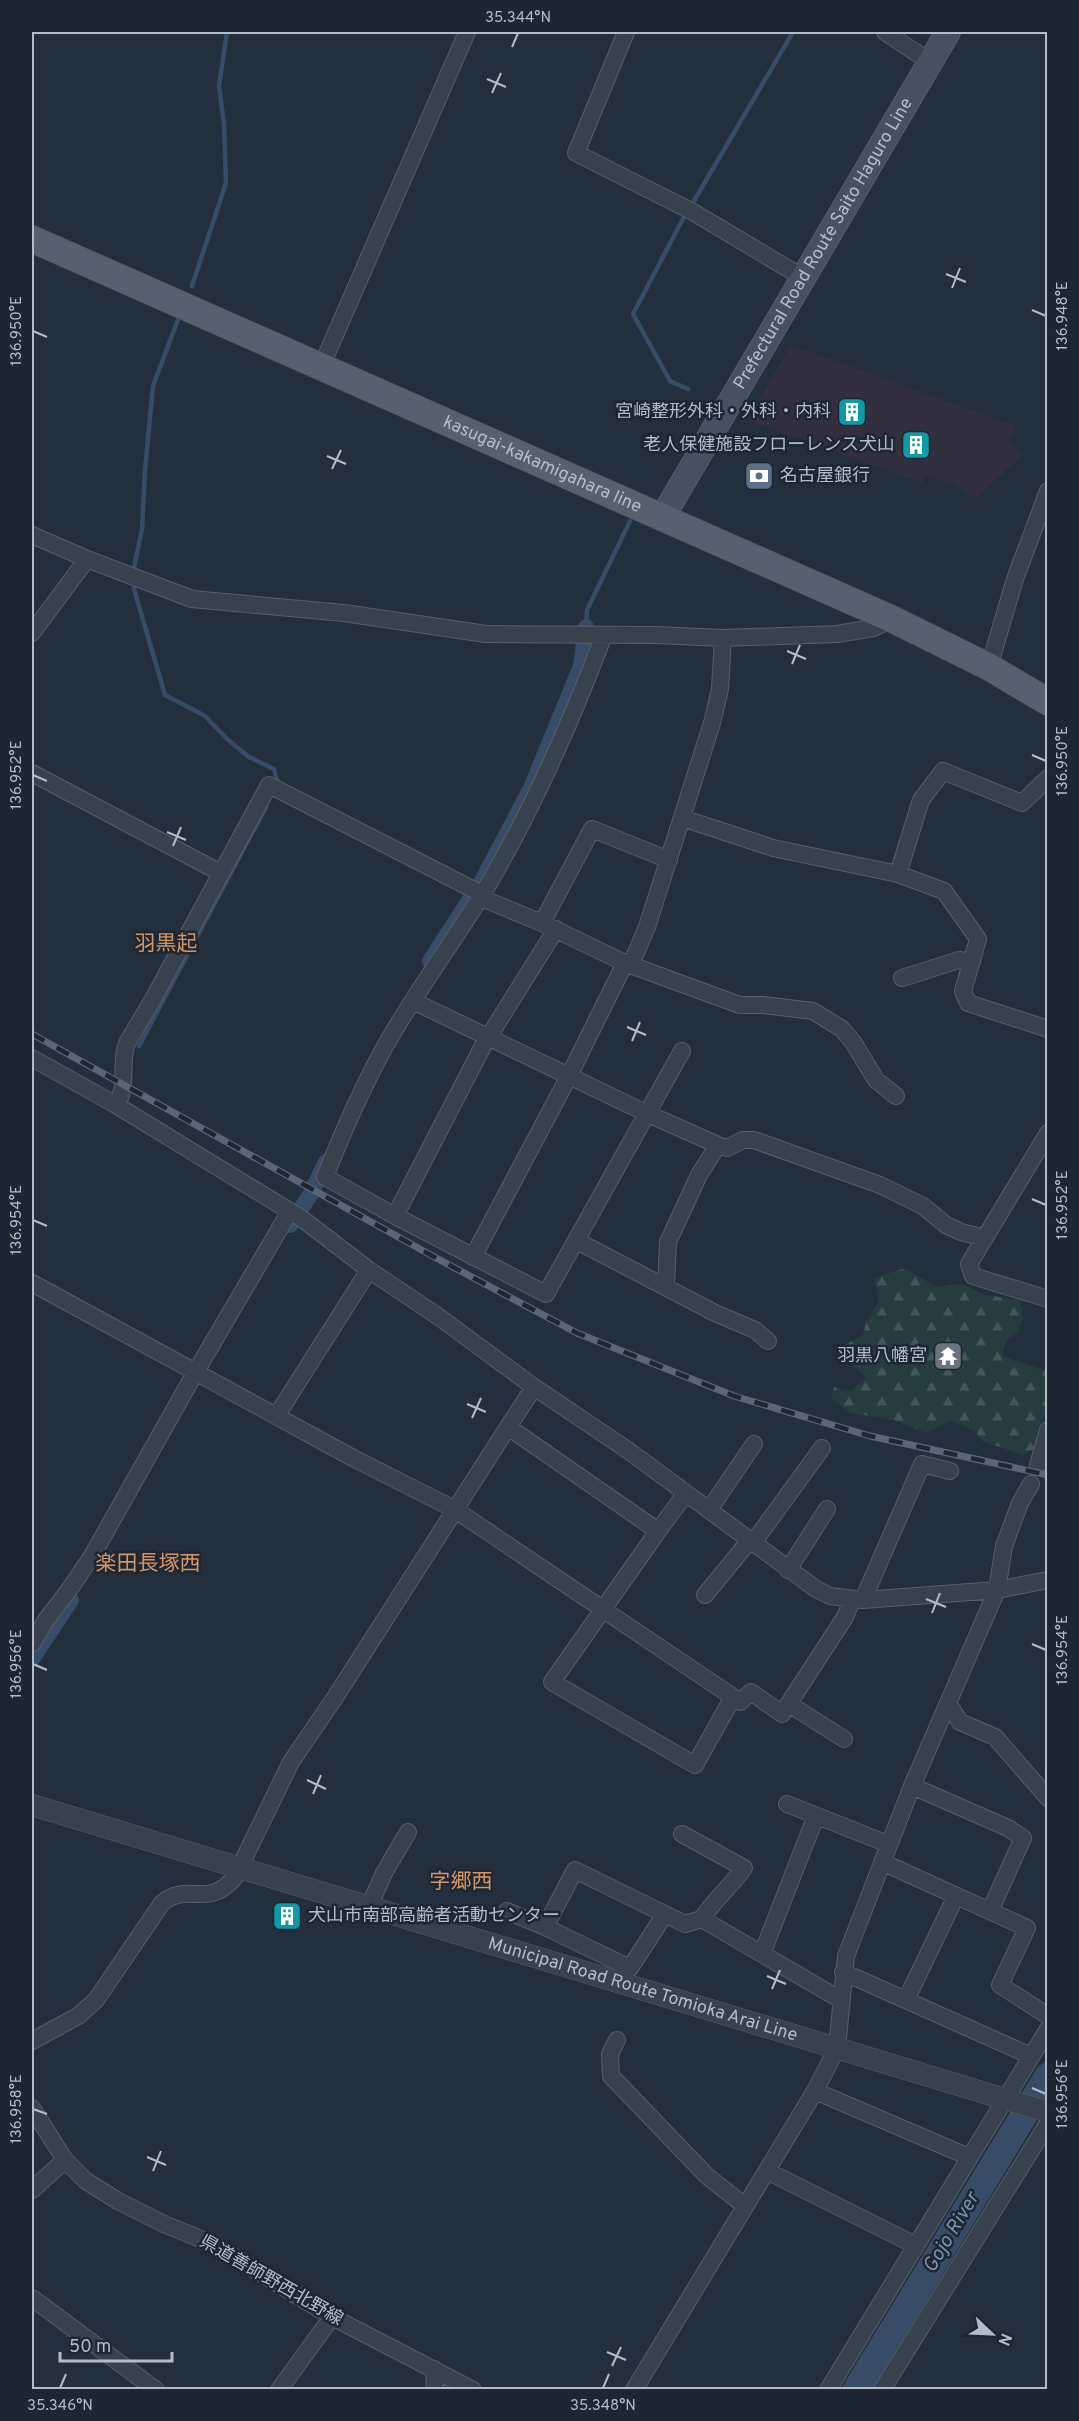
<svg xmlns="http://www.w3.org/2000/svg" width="1079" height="2421" font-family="Overpass,'Noto Sans JP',sans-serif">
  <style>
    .medical { fill: #32303f }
    .forest { fill: url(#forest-firs) }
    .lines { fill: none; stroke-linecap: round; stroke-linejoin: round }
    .stream { stroke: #394c67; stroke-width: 4.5 }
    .canal { stroke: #394c67; stroke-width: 16 }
    .river { stroke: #394c67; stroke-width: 27 }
    .minor-casing { stroke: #565f6c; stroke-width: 18 }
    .tertiary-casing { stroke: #565f6c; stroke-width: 22 }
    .secondary-casing { stroke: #565f6c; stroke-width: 26 }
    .primary-casing { stroke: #414a57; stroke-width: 28 }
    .minor { stroke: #38414e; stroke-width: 16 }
    .tertiary { stroke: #38414e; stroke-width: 21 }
    .secondary { stroke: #465061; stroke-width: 24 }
    .primary { stroke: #56606e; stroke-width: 27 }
    .rail-casing { stroke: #5a6575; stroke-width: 7 }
    .rail { stroke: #1d2633; stroke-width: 4.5; stroke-dasharray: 14; stroke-linecap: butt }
    .ticks { fill: none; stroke: #b4bcc9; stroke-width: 2 }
    .labels { text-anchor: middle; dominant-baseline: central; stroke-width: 5; stroke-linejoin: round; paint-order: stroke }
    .street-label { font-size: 18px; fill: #b4bcc9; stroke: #1d2633 }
    .poi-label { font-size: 18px; fill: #b4bcc9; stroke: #1d2633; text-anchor: end }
    .water-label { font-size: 20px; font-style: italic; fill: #7c92b1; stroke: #1d2633 }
    .quarter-label { font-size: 21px; fill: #d59563; stroke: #1d2633 }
    .neatline { fill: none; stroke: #b4bcc9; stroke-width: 2 }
    .ticks-label { font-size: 15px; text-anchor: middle; fill: #b4bcc9 }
  </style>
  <defs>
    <pattern id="forest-firs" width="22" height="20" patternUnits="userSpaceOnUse" patternTransform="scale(1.5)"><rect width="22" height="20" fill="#263c3f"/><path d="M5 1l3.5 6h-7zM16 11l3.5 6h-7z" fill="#435659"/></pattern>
  </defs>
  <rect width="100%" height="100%" fill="#242f3e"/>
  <path class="medical" d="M791 345 1016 426 1008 442 1023 454 976 499 957 486 925 474 922 483 747 420Z"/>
  <path class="forest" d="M905 1268 936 1287 962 1284 986 1295 1020 1300 1023 1316 1018 1332 1006 1341 1002 1356 1047 1371V1408L1042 1422 1038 1447 1023 1455 982 1441 974 1430 950 1420 927 1433 894 1420 850 1413 831 1398 834 1387 851 1391 866 1378 851 1364 845 1345 863 1335 866 1322 879 1300 874 1278Z"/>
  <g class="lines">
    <path class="stream" d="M691 206 793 32
      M686 213 633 314 670 381 688 389
      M192 286 226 183 224 124 219 86 227 32
      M133 572 142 529 145 470 153 386 179 317
      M134 581V589L165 695 205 716 227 739 249 757 274 769 278 784
      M586 627 587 610 630 521
      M139 1046 266 807"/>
    <path class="canal" d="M430 961 483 879 531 788 581 666 586 627
      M290 1225 310 1195 326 1162
      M32 1659 71 1600"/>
    <path class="river" d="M856 2390 1048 2076"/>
    <g class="minor-casing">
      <path id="minor" d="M626 32 576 153 693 212 802 277
        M885 32 930 62
        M322 365 467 32
        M32 535 87 559 192 599 344 613 486 634 656 635 723 638 837 634 873 628 892 619
        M32 633 87 559
        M604 635C570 725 532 812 482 895 457 935 430 973 405 1013 372 1064 347 1121 325 1177L395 1216 546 1294 682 1051
        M989 667 1015 579 1048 491
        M32 773 221 873
        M682 818 773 848 898 874 944 891 978 939 963 991 968 1003 1048 1029
        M898 874 921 800 943 771 1022 803 1048 778
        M542 923 592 829 669 860
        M631 964 647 927 712 723 720 689 723 638
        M902 978 959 960 972 962
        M413 1001 648 1114 718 1145 727 1148 743 1140H754L880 1185 923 1206 946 1225 961 1232 985 1238
        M32 1058 116 1105 301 1218 369 1270 439 1317 534 1387 629 1451 816 1589 830 1596 863 1600 997 1590 1048 1580
        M116 1105C129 1087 119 1064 127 1043L152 1001 269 785 482 894 489 901 542 923 625 963 715 996 740 1005H763L813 1011 842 1029 853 1042 876 1080 896 1096
        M1048 1133 969 1264 973 1276 1048 1299
        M395 1216 483 1046 556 929
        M577 1241 715 1313 755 1330 768 1341
        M473 1257 569 1076 625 963
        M32 1283 353 1458 454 1509 733 1697
        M666 1286 668 1242 699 1175 718 1145
        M277 1415 369 1270
        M508 1427 534 1387
        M1038 1465 1048 1430
        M709 1510 754 1444
        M658 1531 552 1682 695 1765 733 1697 740 1702 751 1692 782 1714 845 1617 852 1600
        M753 1543 822 1448
        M788 1570 827 1509
        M705 1595 750 1540
        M863 1600 922 1464 950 1471
        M32 1644 46 1620 69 1590 92 1556 195 1373 290 1211
        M948 1703 960 1722 995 1737 1048 1798
        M789 1704 844 1739
        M912 1786 1008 1828 1023 1838 990 1911
        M787 1804 888 1844
        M682 1834 744 1868C731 1886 713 1901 702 1919
        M882 1862 1027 1928 1000 1985 1048 2016
        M369 1907 384 1873 408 1832
        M507 1911 545 1927 575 1870 685 1924 702 1919 841 2000
        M545 1927 630 1968 665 1914
        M762 1954 816 1816
        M843 1972 1031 2056
        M906 2000 956 1896
        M617 2040 610 2054 611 2076 707 2176 745 2206
        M32 2041 78 2016 96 2000 162 1903C188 1881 208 1910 235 1877L291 1762 336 1696 508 1427 658 1531 686 1493
        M815 2091 969 2157
        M32 2108 65 2160 86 2181 118 2201 164 2224 213 2244 332 2317 473 2390
        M767 2171 915 2245
        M32 2190 65 2160
        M32 2298 156 2390
        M434 2369 435 2390
        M279 2390 332 2317
        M634 2390 815 2091 837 2048 846 1956 912 1786 997 1590 1004 1546 1020 1503 1031 1484
        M828 2390 1048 2029
        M882 2390 1048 2123"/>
    </g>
    <g class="tertiary-casing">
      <g id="tertiary">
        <path id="s1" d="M32 1805 1048 2112"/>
      </g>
    </g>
    <g class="secondary-casing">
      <g id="secondary">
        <path id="s2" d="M663 516 948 32"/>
      </g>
    </g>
    <g class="primary-casing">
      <g id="primary">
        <path id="s3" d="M32 239 892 619 989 667 1048 702"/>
      </g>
    </g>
    <use href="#minor" class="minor"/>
    <use href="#tertiary" class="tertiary"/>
    <use href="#secondary" class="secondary"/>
    <use href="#primary" class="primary"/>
    <g class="rail-casing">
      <path id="rail" d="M32 1034 438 1259 577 1333 734 1396 870 1436 1048 1475"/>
    </g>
    <use href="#rail" class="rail"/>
  </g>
  <path class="ticks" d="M512 47 518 33M487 79 506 87M492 93 501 73M946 274 966 282M952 288 960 268M1032 310 1046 316M33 331 47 337M327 456 346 464M332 469 341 450M787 651 806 659M792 664 800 645M1032 755 1046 761M33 775 47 781M167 832 186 840M173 846 181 827M627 1027 646 1035M632 1041 640 1022M1032 1199 1046 1205M33 1220 47 1226M467 1404 486 1412M472 1418 481 1398M926 1599 946 1607M932 1613 940 1593M1032 1644 1046 1650M33 1664 47 1670M307 1780 326 1789M313 1794 321 1775M767 1976 786 1984M772 1989 780 1970M1032 2088 1046 2094M33 2109 47 2114M147 2157 166 2165M153 2171 161 2151M607 2352 626 2360M612 2366 621 2347M60 2388 66 2374M603 2388 609 2374"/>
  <defs>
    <g id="building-square" transform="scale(1.5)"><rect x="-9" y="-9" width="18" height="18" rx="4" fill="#0f9aa8" stroke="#1d2633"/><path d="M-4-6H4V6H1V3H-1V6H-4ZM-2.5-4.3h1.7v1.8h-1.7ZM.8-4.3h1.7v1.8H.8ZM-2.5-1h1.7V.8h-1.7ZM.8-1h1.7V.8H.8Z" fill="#fff"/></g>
    <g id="bank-square" transform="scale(1.5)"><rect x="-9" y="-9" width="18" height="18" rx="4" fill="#5c6f8a" stroke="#1d2633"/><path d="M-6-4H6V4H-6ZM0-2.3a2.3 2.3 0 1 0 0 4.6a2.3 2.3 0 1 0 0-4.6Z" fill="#fff"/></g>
    <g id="temple-square" transform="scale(1.5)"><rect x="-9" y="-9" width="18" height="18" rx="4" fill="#6b7280" stroke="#1d2633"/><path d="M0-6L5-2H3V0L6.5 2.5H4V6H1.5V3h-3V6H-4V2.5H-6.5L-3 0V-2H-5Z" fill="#fff"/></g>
  </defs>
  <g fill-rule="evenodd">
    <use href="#building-square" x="852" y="412"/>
    <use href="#building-square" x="916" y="445"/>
    <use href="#bank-square" x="759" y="476"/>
    <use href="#temple-square" x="948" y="1356"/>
    <use href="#building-square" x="287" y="1916"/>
  </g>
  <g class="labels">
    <g class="street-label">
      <text stroke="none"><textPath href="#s2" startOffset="316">Prefectural Road Route Saito Haguro Line</textPath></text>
      <text stroke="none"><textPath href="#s3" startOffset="558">kasugai-kakamigahara line</textPath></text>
      <text stroke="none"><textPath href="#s1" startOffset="638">Municipal Road Route Tomioka Arai Line</textPath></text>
      <text transform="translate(271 2281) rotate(30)">県道善師野西北野線</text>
    </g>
    <g class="poi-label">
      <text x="831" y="412">宮崎整形外科・外科・内科</text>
      <text x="895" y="445">老人保健施設フローレンス犬山</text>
      <text x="780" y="476" text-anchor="start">名古屋銀行</text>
      <text x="927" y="1356">羽黒八幡宮</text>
      <text x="308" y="1916" text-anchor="start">犬山市南部高齢者活動センター</text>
    </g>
    <g class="water-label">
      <text transform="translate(952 2233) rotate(-59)">Gojo River</text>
    </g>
    <g class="quarter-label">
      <text x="166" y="944">羽黒起</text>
      <text x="148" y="1564">楽田長塚西</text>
      <text x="461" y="1882">字郷西</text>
    </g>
  </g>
  <rect width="1079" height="2421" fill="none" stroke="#1d2633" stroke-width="66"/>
  <g transform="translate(992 2334) rotate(113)" stroke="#1d2633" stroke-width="4.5" paint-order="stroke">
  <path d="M0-4.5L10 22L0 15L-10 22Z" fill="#b4bcc9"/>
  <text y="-9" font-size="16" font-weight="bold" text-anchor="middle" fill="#b4bcc9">N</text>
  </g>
  <path d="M60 2352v9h112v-9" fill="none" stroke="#b4bcc9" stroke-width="3"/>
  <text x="69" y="2352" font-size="18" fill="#b4bcc9" stroke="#1d2633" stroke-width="4.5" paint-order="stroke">50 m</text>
  <rect x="33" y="33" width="1013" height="2355" class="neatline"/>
  <g class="ticks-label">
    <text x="518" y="22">35.344°N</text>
    <text transform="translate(1062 316) rotate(-90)" y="5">136.948°E</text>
    <text transform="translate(16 331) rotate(-90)" y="5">136.950°E</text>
    <text transform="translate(1062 761) rotate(-90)" y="5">136.950°E</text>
    <text transform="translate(16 775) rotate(-90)" y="5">136.952°E</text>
    <text transform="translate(1062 1205) rotate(-90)" y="5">136.952°E</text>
    <text transform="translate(16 1220) rotate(-90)" y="5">136.954°E</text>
    <text transform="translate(1062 1650) rotate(-90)" y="5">136.954°E</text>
    <text transform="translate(16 1664) rotate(-90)" y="5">136.956°E</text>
    <text transform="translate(1062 2094) rotate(-90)" y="5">136.956°E</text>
    <text transform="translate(16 2109) rotate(-90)" y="5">136.958°E</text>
    <text x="60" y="2410">35.346°N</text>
    <text x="603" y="2410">35.348°N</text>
  </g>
</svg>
